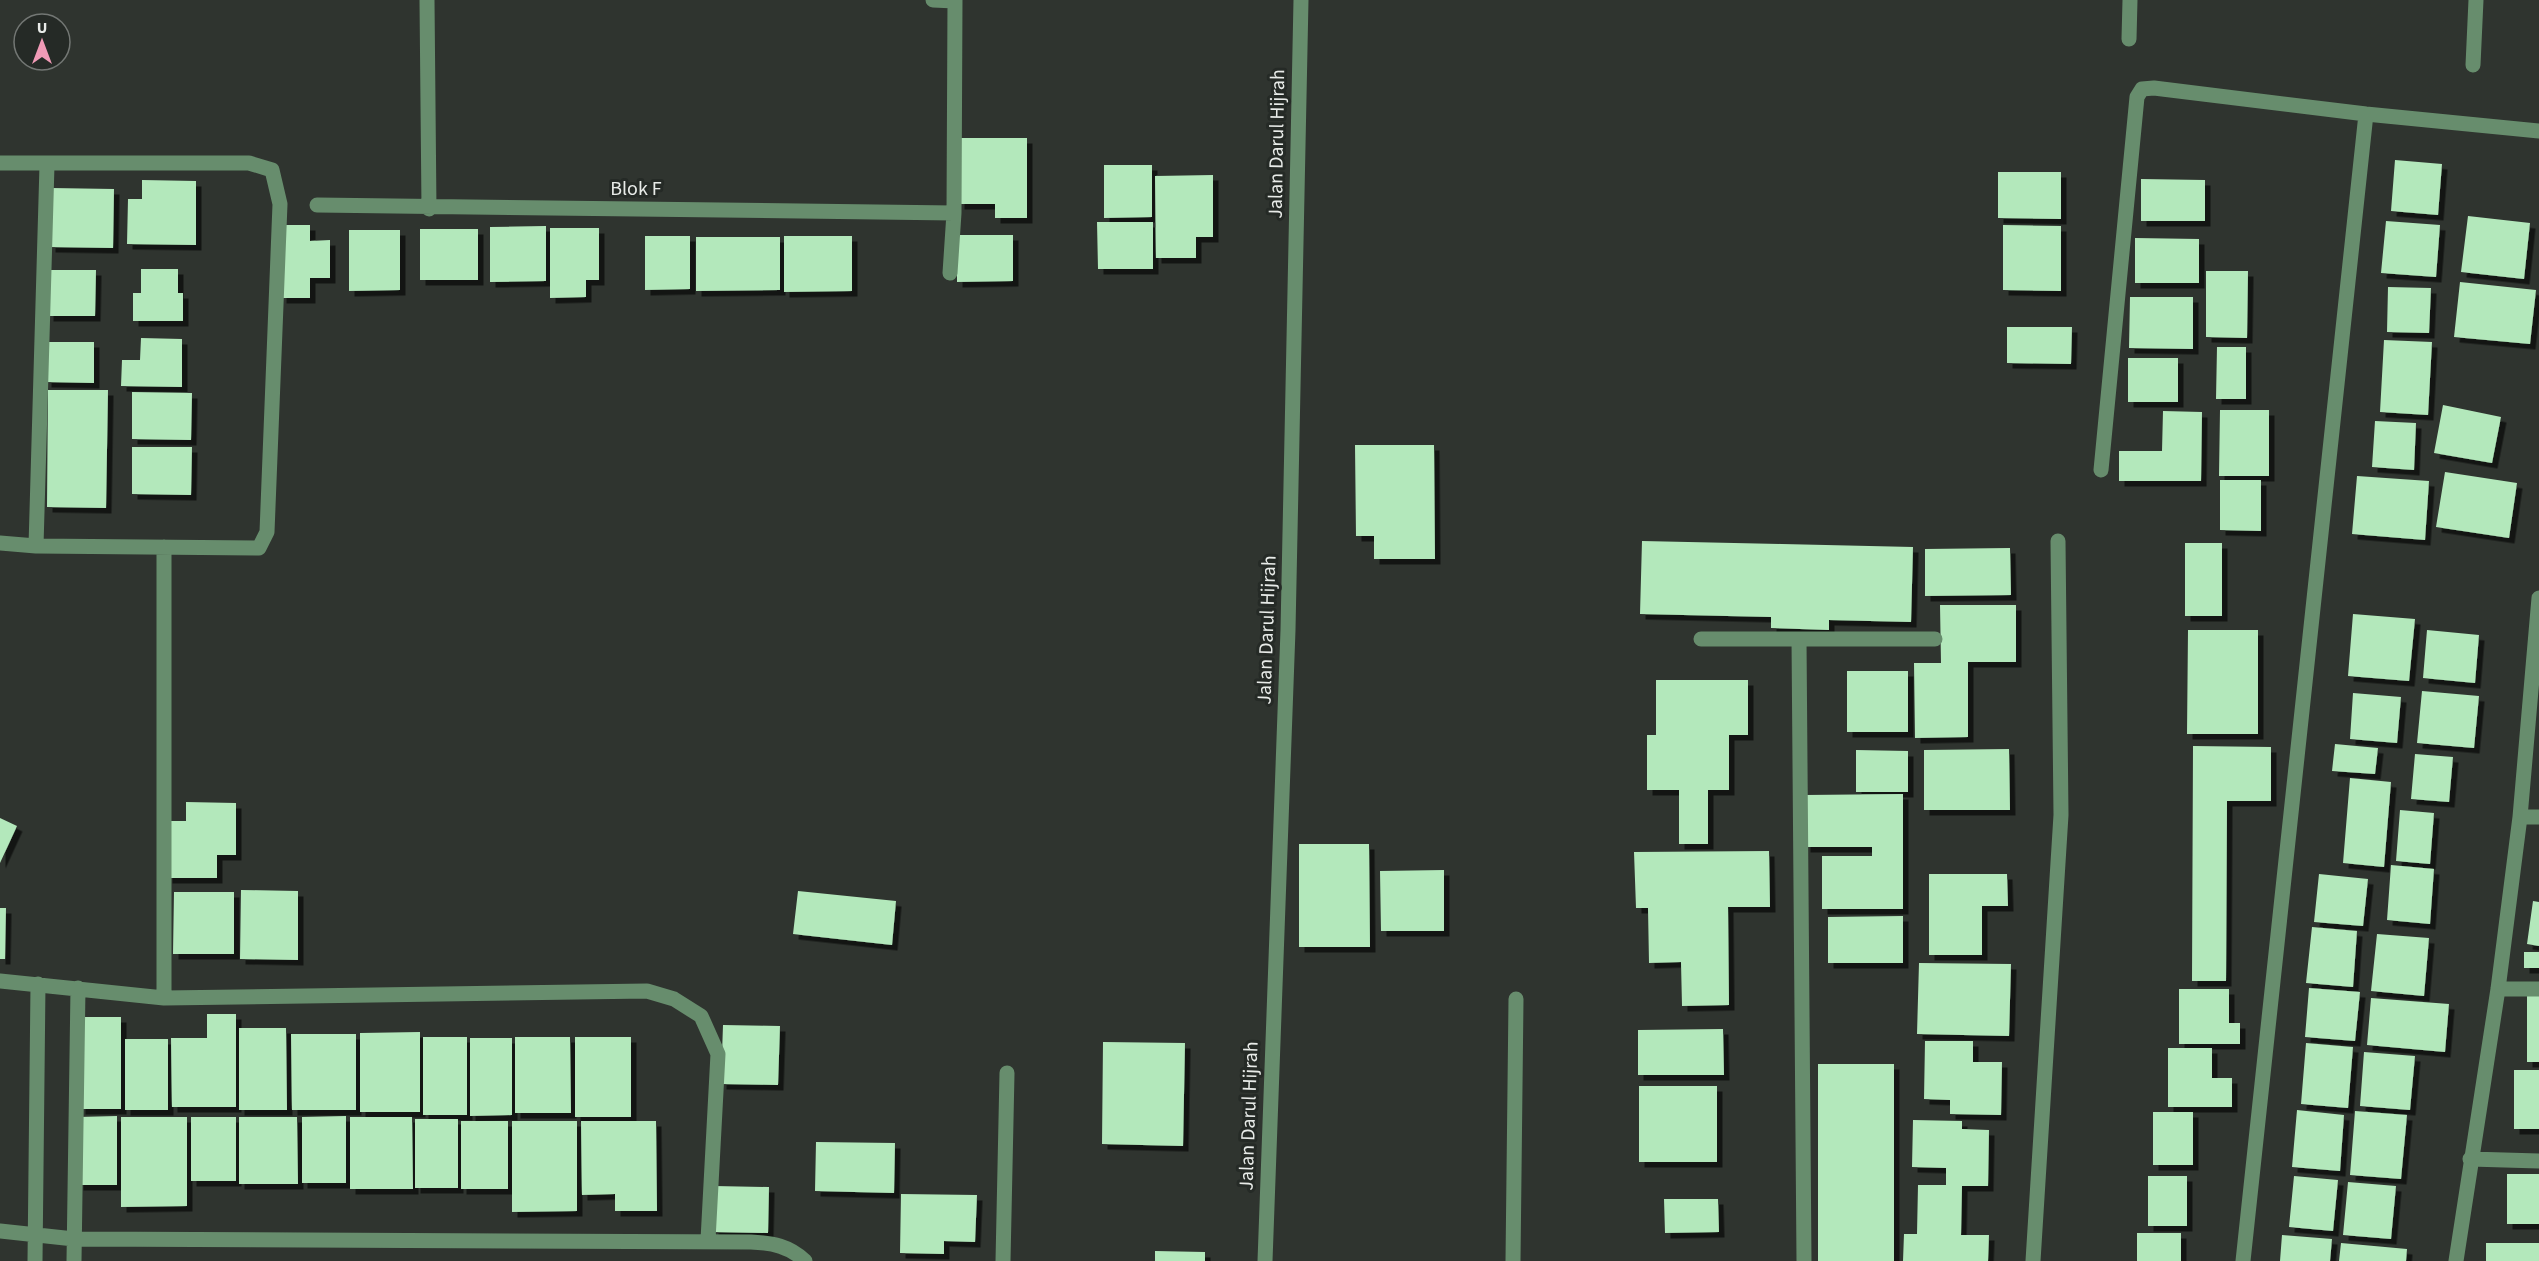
<svg xmlns="http://www.w3.org/2000/svg" width="2539" height="1261" font-family="'Source Sans 3',sans-serif">
  <style>
    .building { fill: #b3e8bb; filter: url(#shadow) }
    .lines { fill: none; stroke-linecap: round; stroke-linejoin: round }
    .minor { stroke: #678d6d; stroke-width: 15 }
    .labels { text-anchor: middle; dominant-baseline: central; stroke-width: 6; stroke-linejoin: round; paint-order: stroke }
    .street-label { font-size: 20px; fill: #e8ebe8; stroke: #252a26 }
  </style>
  <defs>
    <filter id="shadow"><feDropShadow dx="5.5" dy="5.5" stdDeviation="0" flood-color="#0009"/></filter>
  </defs>
  <rect width="100%" height="100%" fill="#2f342f"/>
  <path class="building" d="M959 138H1027V218H995V204H959Z
    M2395 160 2442 164 2438 215 2391 211Z
    M1104 165H1152V217L1104 218Z
    M1998 172H2061V219L1998 218Z
    M1213 175V237H1196V258H1156L1155 176Z
    M2141 179 2205 180V221H2141Z
    M142 180 196 181V245L127 244 128 199H142Z
    M51 188 114 189 113 248 50 247Z
    M2468 216 2530 223 2524 279 2461 272Z
    M2386 221 2440 225 2436 277 2381 273Z
    M1097 222H1153V269H1098Z
    M281 225H310V241L330 240V278H310V298H281Z
    M2003 225 2061 226V291L2003 290Z
    M546 226V281L490 282V227Z
    M550 228H599V280H586V297L550 298Z
    M420 229H478V280H420Z
    M349 230H400V290L349 291Z
    M957 235H1013V281L957 282Z
    M645 236H690V289L645 290Z
    M784 236H852V291L784 292Z
    M696 237H780V290L696 291Z
    M2135 238 2199 239V283H2135Z
    M141 269H178V293H183V321H133V293H141Z
    M49 270H96L95 316H48Z
    M2206 271H2248L2247 338 2206 337Z
    M2460 282 2536 290 2530 344 2454 337Z
    M2388 287 2431 288 2429 333 2387 332Z
    M2130 297H2193V349L2129 348Z
    M2007 327H2072L2071 364 2007 363Z
    M141 338 182 339V387L121 386 122 360H140Z
    M2384 340 2432 342 2428 415 2380 412Z
    M46 342H94V383L46 382Z
    M2217 347H2246V399H2216Z
    M2128 358H2178V402H2128Z
    M48 390H108L106 508 47 507Z
    M132 392 192 393 191 440 132 439Z
    M2443 405 2501 417 2492 463 2434 453Z
    M2220 410H2269V476H2219Z
    M2163 411 2202 412 2201 481H2119V451H2162Z
    M2375 421 2416 423 2414 470 2372 467Z
    M1355 445H1434L1435 559H1374V536H1356Z
    M132 447H192L191 495 132 494Z
    M2445 472 2517 483 2509 538 2436 527Z
    M2357 476 2429 481 2425 540 2352 534Z
    M2220 480H2261V531L2220 530Z
    M1642 541 1913 547 1911 622 1829 620V630L1771 628V617L1640 614Z
    M2185 543H2222V616H2185Z
    M2010 548 2011 595 1925 596V549Z
    M1940 605H2016V662H1968V737L1915 738 1914 663H1941Z
    M2353 614 2415 619 2409 681 2348 676Z
    M2188 630H2258V734H2187Z
    M2427 630 2479 635 2475 683 2423 678Z
    M1847 671H1908V732H1847Z
    M1656 680H1748V735H1729V790H1708V844H1679V790H1647V735H1656Z
    M2422 691 2479 696 2474 748 2417 743Z
    M2353 693 2401 697 2397 743 2350 739Z
    M2335 744 2378 748 2375 774 2332 771Z
    M2193 746 2271 747V801H2227L2226 981H2192Z
    M2009 749 2010 810H1924V750Z
    M1856 750 1908 751V792H1856Z
    M2415 754 2453 757 2449 802 2411 799Z
    M2350 778 2391 782 2384 867 2343 863Z
    M1903 794V909H1822V856H1872V847H1805V795Z
    M186 802 236 803V855H217V878H167V821H186Z
    M2400 810 2434 813 2430 864 2396 861Z
    M0 818 17 826 0 863Z
    M1299 844H1369L1370 947H1299Z
    M1769 851 1770 907H1728L1729 1005 1682 1006 1681 962 1649 963 1648 908H1636L1634 852Z
    M2391 865 2434 869 2430 924 2387 920Z
    M1444 870V931H1381L1380 871Z
    M1929 874H2007L2008 906H1982V955H1929Z
    M2319 874 2368 879 2363 926 2314 922Z
    M241 890 298 891V960L240 959Z
    M798 891 896 901 892 945 793 934Z
    M174 892H234V954H173Z
    M2533 901 2539 902V946L2527 944Z
    M0 908H6L5 959H0Z
    M1903 916V963H1828V917Z
    M2312 927 2357 931 2353 987 2306 983Z
    M2377 934 2429 938 2424 996 2371 991Z
    M2524 952H2539V968H2524Z
    M1919 963 2011 964 2009 1036 1917 1034Z
    M2309 988 2360 992 2355 1041 2305 1037Z
    M2179 989H2229V1023H2240V1044H2179Z
    M2527 993H2539V1062H2527Z
    M2371 998 2449 1004 2445 1052 2367 1045Z
    M207 1014H236V1107H172L171 1038H207Z
    M80 1017H121V1109H80Z
    M723 1025 780 1026 778 1085 721 1084Z
    M239 1028H286L287 1110H239Z
    M1723 1029 1724 1075H1638V1030Z
    M420 1032V1112H360V1033Z
    M291 1034H356V1110H292Z
    M423 1037H467V1115H423Z
    M515 1037H570L571 1113H515Z
    M575 1037H631V1117H575Z
    M470 1038H512V1115L470 1116Z
    M125 1039H168V1110H125Z
    M1925 1041H1973V1062H2002L2001 1115 1950 1114V1100L1924 1099Z
    M1103 1042 1185 1043 1183 1146 1102 1144Z
    M2306 1043 2353 1047 2348 1108 2301 1104Z
    M2168 1048H2212V1078H2232V1107H2168Z
    M2364 1052 2415 1056 2410 1110 2360 1106Z
    M1818 1064H1894V1261H1818Z
    M2514 1070H2539V1129H2514Z
    M1639 1086H1717V1162H1639Z
    M2297 1110 2344 1115 2340 1171 2292 1167Z
    M2355 1111 2407 1115 2401 1179 2350 1175Z
    M2153 1112H2193V1165H2153Z
    M117 1116V1185H78V1117Z
    M346 1116V1183H302V1117Z
    M121 1117H187V1206L121 1207Z
    M191 1117H236V1181H191Z
    M239 1117H297L298 1184H239Z
    M350 1117H412L413 1189H350Z
    M415 1119H458V1188H415Z
    M1913 1120 1962 1121V1129L1989 1130 1988 1186H1962L1961 1235H1989L1988 1261H1903L1904 1234H1917L1918 1185H1946V1168L1912 1167Z
    M461 1121H508V1189H461Z
    M512 1121H577V1211L512 1212Z
    M581 1121H656L657 1211H615V1194L582 1195Z
    M816 1142 895 1143 894 1193 815 1191Z
    M2507 1174H2539V1224H2507Z
    M2148 1176H2187V1226H2148Z
    M2294 1176 2338 1180 2333 1231 2289 1227Z
    M2348 1182 2396 1186 2391 1239 2343 1235Z
    M714 1186 769 1187 768 1233 713 1232Z
    M901 1194 977 1195 975 1242 944 1241V1254L900 1253Z
    M1664 1199H1718L1719 1232 1665 1233Z
    M2137 1233H2181V1261H2137Z
    M2282 1235 2332 1239 2330 1261H2280Z
    M2341 1243 2407 1249 2406 1261H2339Z
    M2486 1243H2539V1261H2486Z
    M1155 1251 1205 1252V1261H1155Z"/>
  <g class="lines">
    <path class="minor" d="M427 0 429 209
      M933 0 955 1
      M2129 39 2130 0
      M2473 65 2476 0
      M0 163H249L272 170 280 204 267 532 259 548 36 546 0 543
      M317 205 954 213
      M950 273 954 213 955 0
      M2101 470 2137 97 2142 89 2154 88 2366 114 2539 131
      M36 546 47 165
      M164 547V998
      M1701 639H1935
      M1799 639 1804 1261
      M2520 817H2539
      M0 981 164 998 647 991 674 999 701 1016 718 1054 708 1240
      M2498 989H2539
      M2470 1159 2539 1161
      M0 1231 74 1239 751 1242C773 1243 789 1246 805 1261
      M35 1261 38 984
      M74 1261 78 988
      M1003 1261 1007 1073
      M1265 1261 1288 630 1301 0
      M1513 1261 1516 999
      M2033 1261 2061 815 2058 541
      M2243 1261 2366 114
      M2456 1261 2498 989 2520 817 2539 598"/>
  </g>
  <g class="labels">
    <g class="street-label">
      <text transform="translate(1277 144) rotate(-89)">Jalan Darul Hijrah</text>
      <text x="636" y="189">Blok F</text>
      <text transform="translate(1267 630) rotate(-88)">Jalan Darul Hijrah</text>
      <text transform="translate(1249 1116) rotate(-88)">Jalan Darul Hijrah</text>
    </g>
  </g>
  <g transform="translate(42 42)"><circle r="28" fill="#252a26" stroke="#737774" stroke-width="1.5"/>
  <path d="M0-4.5L10 22L0 15L-10 22Z" fill="#f09ab6"/>
  <text y="-9" font-size="16" font-weight="bold" text-anchor="middle" fill="#e8ebe8">U</text>
  </g>
</svg>
